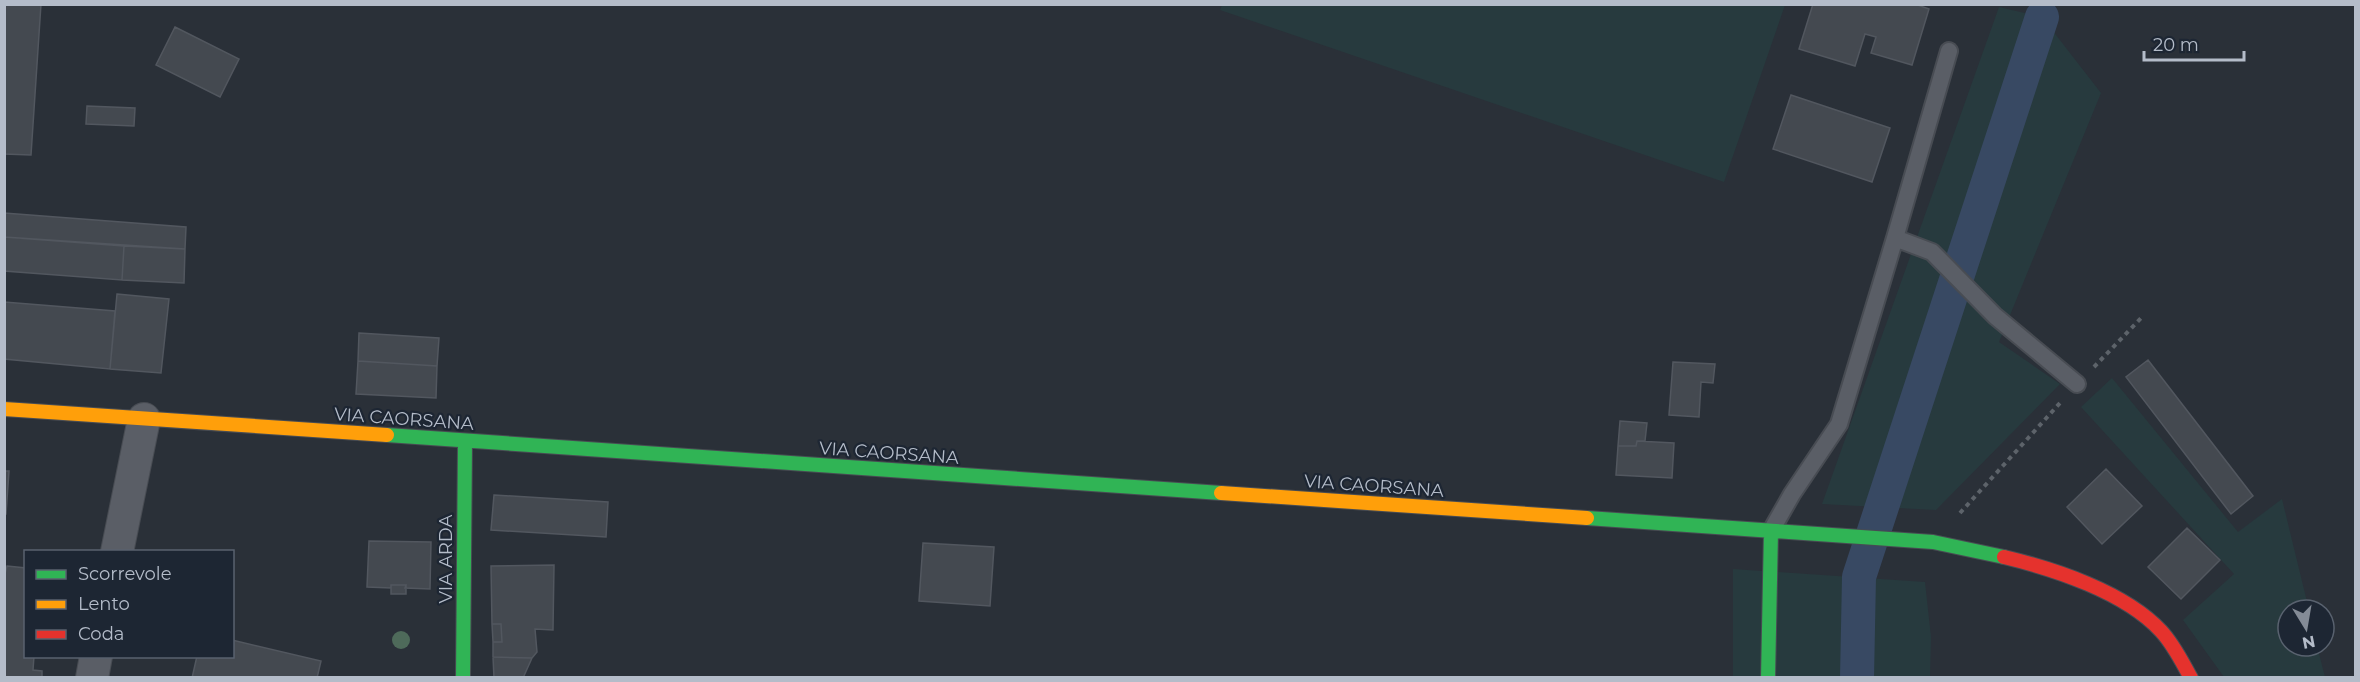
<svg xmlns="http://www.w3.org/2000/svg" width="2360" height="682" font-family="Montserrat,sans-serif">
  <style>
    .green { fill: #273a3e }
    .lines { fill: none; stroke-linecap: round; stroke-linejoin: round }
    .canal { stroke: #384963; stroke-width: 34 }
    .building { fill: #444950; stroke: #52575f; stroke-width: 1.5 }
    .lane-casing { stroke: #484c53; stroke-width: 20 }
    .street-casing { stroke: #484c53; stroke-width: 34 }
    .fast-casing { stroke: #484c53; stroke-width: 16 }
    .slow-casing { stroke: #484c53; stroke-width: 16 }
    .jam-casing { stroke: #484c53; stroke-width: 16 }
    .path { stroke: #5d636a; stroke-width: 4; stroke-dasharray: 4.5 4.5; stroke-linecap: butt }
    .lane { stroke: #5a5e66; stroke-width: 16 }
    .street { stroke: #5a5e66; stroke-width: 32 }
    .fast { stroke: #30b455; stroke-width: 14 }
    .slow { stroke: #ff9f0a; stroke-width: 14 }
    .jam { stroke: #e5322d; stroke-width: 14 }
    .tree { fill: #4e6a5a }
    .labels { text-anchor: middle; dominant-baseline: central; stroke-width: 4.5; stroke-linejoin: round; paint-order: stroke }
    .street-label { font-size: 18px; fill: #b4bcc9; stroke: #1d2633 }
  </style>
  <rect width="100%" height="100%" fill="#2a3038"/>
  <path class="green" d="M1222 5 1785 4V5L1724 182 1220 10Z
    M1999 7 2042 17 2101 93 1999 342 2060 384 1936 510 1822 504Z
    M2112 378 2238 532 2282 499 2309 610H2288V646H2317L2325 677H2224L2183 620 2234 574 2081 407Z
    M1733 569 1925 582 1931 637 1930 677H1733Z"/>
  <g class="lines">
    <path class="canal" d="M1857 678 1859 577 2042 17"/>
  </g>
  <path class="building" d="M4 4H41L31 155 4 154Z
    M1813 4H1915L1929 9 1912 65 1871 53 1876 37 1865 34 1855 66 1799 49Z
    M175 27 239 59 220 97 156 65Z
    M1791 95 1890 128 1872 182 1773 149Z
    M87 106 135 108 134 126 86 124Z
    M4 213 186 227 185 249 4 237Z
    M4 237 124 246 122 280 4 271Z
    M124 246 185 249 184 283 122 280Z
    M117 294 169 299 161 373 110 369Z
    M4 302 115 311 110 369 4 359Z
    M359 333 439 338 437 366 358 361Z
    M2148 360 2253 496 2231 514 2126 377Z
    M358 361 437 366 436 398 356 394Z
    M1673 362 1715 364 1713 383 1701 382 1699 417 1669 415Z
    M1620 421 1647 423 1645 441H1637L1636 446H1618Z
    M1637 441 1674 443 1672 478 1616 475 1618 446H1636Z
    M2106 469 2142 506 2102 544 2067 507Z
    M4 471H9L6 514H4Z
    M494 495 608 502 606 537 491 530Z
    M2187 528 2220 560 2181 599 2148 567Z
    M369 541 431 542 430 589 405 588 406 585H391V588L367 587Z
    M923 543 994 547 990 606 919 601Z
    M554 565 553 630 535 629 537 652 532 658 493 657V642H502L501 624H492L491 566Z
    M7 566 26 568V656H34L33 670 42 671V678H4V578Z
    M391 585H406V594H391Z
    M492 624H501L502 642H493Z
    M232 640 321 661 317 678H192L197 656H232Z
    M493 657 532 658 523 678H494Z"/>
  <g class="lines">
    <g class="lane-casing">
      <path id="lane" d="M1895 238 1949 51
        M1771 531 1792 494 1839 424 1895 238 1932 252 1995 316 2077 384"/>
    </g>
    <g class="street-casing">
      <path id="street" d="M117 552 144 419
        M92 678 96 656"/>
    </g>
    <g class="fast-casing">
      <path id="fast" d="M387 435 1221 493
        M1587 518 1933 542 2004 557
        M463 678 465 441
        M1768 678 1771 531"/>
    </g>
    <g class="slow-casing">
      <path id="slow" d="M4 409 387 435
        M1221 493 1587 518"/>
    </g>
    <g class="jam-casing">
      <path id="jam" d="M2004 557C2054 569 2125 592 2161 631 2174 645 2182 662 2191 678"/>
    </g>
    <path class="path" d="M2094 367 2141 318
      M1960 513 2060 403"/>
    <use href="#lane" class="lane"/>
    <use href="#street" class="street"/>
    <use href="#fast" class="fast"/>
    <use href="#slow" class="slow"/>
    <use href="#jam" class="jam"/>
  </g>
  <circle class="tree" cx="401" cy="640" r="9"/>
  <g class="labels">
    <g class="street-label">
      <text transform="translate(404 419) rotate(4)">VIA CAORSANA</text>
      <text transform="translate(889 453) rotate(4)">VIA CAORSANA</text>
      <text transform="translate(1374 486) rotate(4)">VIA CAORSANA</text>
      <text transform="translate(446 559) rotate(-90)">VIA ARDA</text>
    </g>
  </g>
  <rect width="2360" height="682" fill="none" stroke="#b4bcc9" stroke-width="12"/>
  <rect x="24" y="550" width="210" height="108" fill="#1d2633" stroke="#59626f" stroke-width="1.5"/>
  <rect x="36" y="570" width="30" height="9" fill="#30b455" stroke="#59626f" stroke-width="1.5"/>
  <text x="78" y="580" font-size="18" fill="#b4bcc9">Scorrevole</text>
  <rect x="36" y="600" width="30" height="9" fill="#ff9f0a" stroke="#59626f" stroke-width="1.5"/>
  <text x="78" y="610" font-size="18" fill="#b4bcc9">Lento</text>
  <rect x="36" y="630" width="30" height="9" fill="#e5322d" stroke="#59626f" stroke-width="1.5"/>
  <text x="78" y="640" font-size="18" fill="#b4bcc9">Coda</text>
  <g transform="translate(2306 628) rotate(169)"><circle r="28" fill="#1d2633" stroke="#59626f" stroke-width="1.5"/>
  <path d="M0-4.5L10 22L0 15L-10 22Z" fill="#848b96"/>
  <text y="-9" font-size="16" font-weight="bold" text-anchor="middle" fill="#b4bcc9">N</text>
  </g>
  <path d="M2144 51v9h100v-9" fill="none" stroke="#b4bcc9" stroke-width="3"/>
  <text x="2153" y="51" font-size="18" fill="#b4bcc9" stroke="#1d2633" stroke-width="4.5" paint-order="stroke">20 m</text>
</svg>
